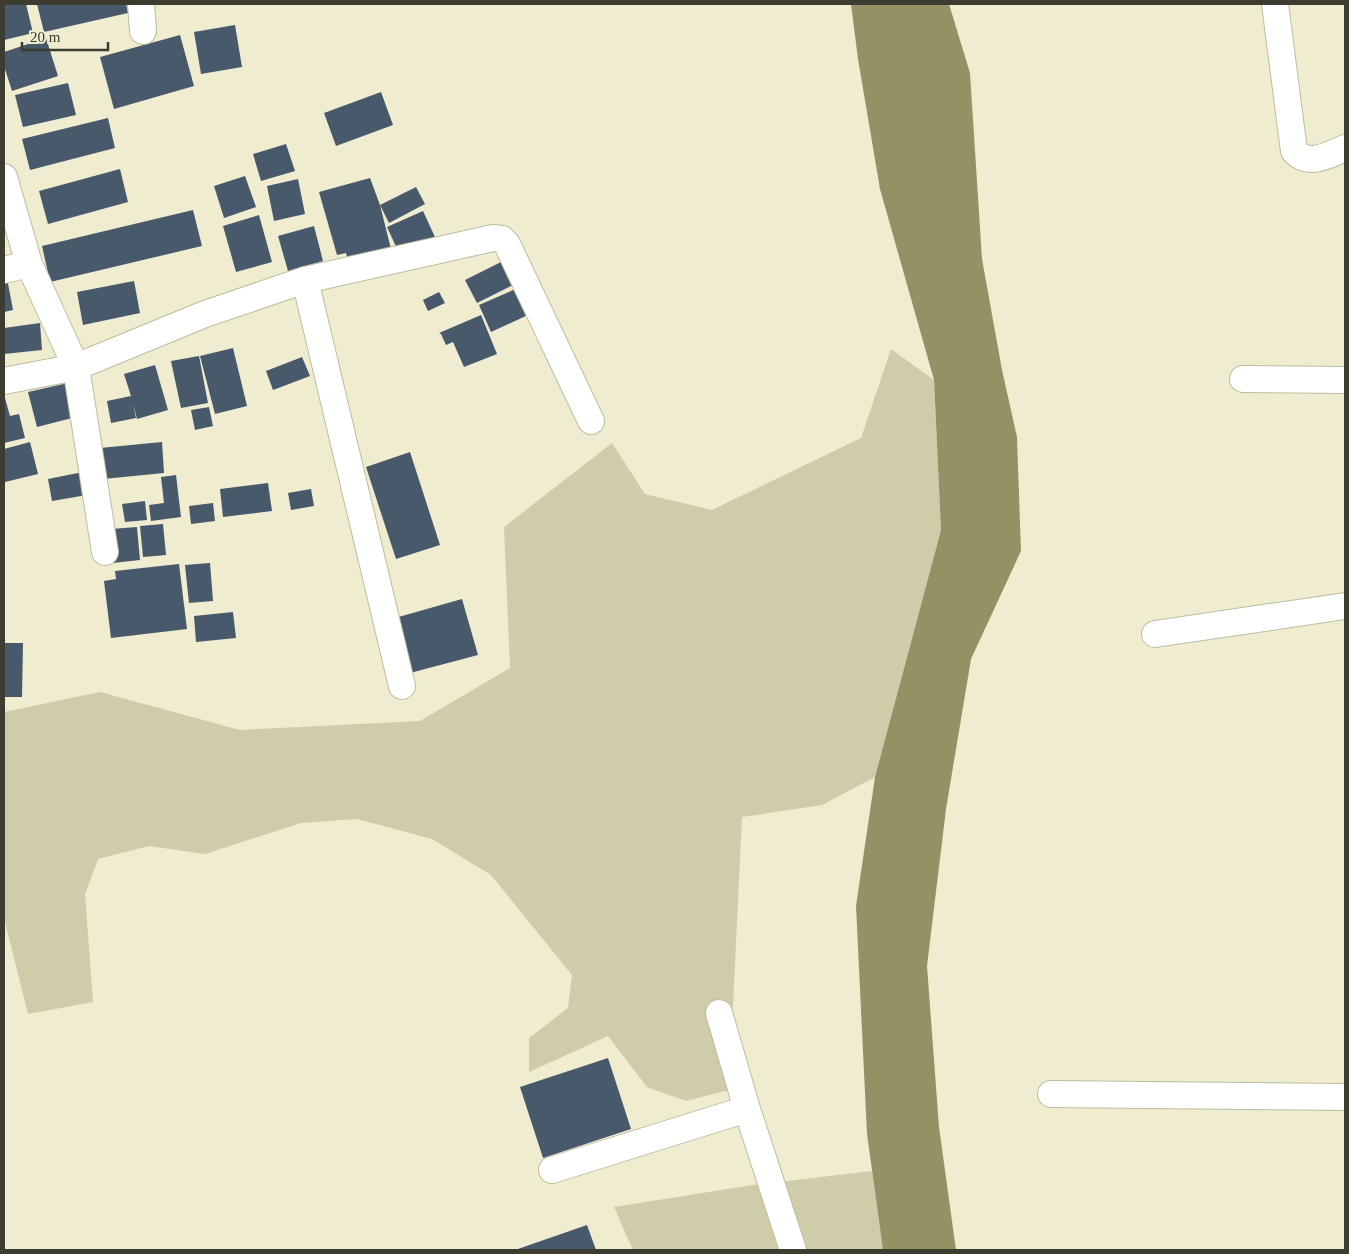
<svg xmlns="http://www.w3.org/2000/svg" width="1349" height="1254" font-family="'Times New Roman',serif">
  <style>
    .green { fill: #cfccaa }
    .water { fill: #969165 }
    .building { fill: #48596c }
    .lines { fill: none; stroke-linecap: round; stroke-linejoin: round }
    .minor-casing { stroke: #bebca0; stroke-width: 28 }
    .minor { stroke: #fff; stroke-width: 26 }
  </style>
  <rect width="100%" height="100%" fill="#efeccf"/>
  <path class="green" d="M891 349 934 380 941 530 875 777 822 805 742 817 729 1090 686 1101 647 1087 608 1036 529 1072V1038L568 1008 572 975 491 875 432 839 357 819 301 823 205 854 149 846 98 859 85 894 93 1002 28 1014 4 918V712L100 692 240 730 420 721 510 668 504 527 612 443 645 494 712 510 861 438Z
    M872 1171 883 1250H633L614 1207 753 1185Z"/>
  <path class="water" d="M851 4H949L970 73 982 259 1002 370 1017 437 1021 551 971 659 946 809 927 966 939 1127 956 1250H883L867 1134 856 906 875 777 941 530 934 380 880 189 858 59Z"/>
  <path class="building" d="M4 4H26L33 33 4 40Z
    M37 4H126L128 13 44 32Z
    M235 25 242 67 201 74 194 32Z
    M180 35 194 86 114 109 100 57Z
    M46 38 58 76 12 91 4 66V52Z
    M68 83 76 115 23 127 15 95Z
    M381 92 393 125 336 146 324 113Z
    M108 118 115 148 30 170 22 139Z
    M286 144 295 171 261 181 253 154Z
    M120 169 128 202 48 224 39 191Z
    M245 176 256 207 224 218 214 186Z
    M370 178 380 205 392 253 349 266 346 253 337 255 319 192Z
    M298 179 305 214 274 221 267 186Z
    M416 187 425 204 389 223 380 205Z
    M193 210 202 246 50 282 42 246Z
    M423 211 435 237 399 253 387 227Z
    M259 215 272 262 236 272 223 226Z
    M314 226 323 261 288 271 278 236Z
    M503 261 515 284 477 303 465 280Z
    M7 278 13 310 4 312V279Z
    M134 281 140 313 83 325 77 292Z
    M518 288 530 314 491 332 479 305Z
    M439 292 445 303 428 311 423 300Z
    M481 315 497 354 464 367 453 342 446 345 441 334 439 333Z
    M40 323 42 350 4 354V328Z
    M233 348 247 406 215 414 200 356Z
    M199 356 208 403 181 408 171 361Z
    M302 357 310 376 273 390 266 371Z
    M155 365 168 410 137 419 133 404 136 418 111 423 107 401 131 396 124 374Z
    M68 383 76 417 37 427 28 392Z
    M4 398H5L10 416 19 414 25 438 4 443Z
    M209 407 213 426 195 430 191 410Z
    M30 442 38 474 5 482 4 449Z
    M162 442 164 473 103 479 100 448Z
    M410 452 440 545 396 559 366 467Z
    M83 472 87 495 52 501 48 479Z
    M176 475 181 517 151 521 149 505 164 503 161 477Z
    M268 483 272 511 223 517 220 489Z
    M311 489 314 506 291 510 288 493Z
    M145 501 147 520 125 522 122 504Z
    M213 503 215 521 191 524 189 506Z
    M163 524 166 555 143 557 140 526Z
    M137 527 140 560 113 563 111 529Z
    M210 563 213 601 189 603 185 565Z
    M179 564 187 629 111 638 104 581 116 579 115 571Z
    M462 599 478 655 410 673 395 618Z
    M233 612 236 638 196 642 194 616Z
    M4 643H23L22 697H4Z
    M608 1058 631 1129 543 1158 520 1087Z
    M587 1225 596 1250H515Z"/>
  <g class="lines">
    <g class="minor-casing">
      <path id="minor" d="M141 4 143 31
        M1275 4 1294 151C1308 167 1329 155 1345 148
        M4 177 29 264 76 367 105 552
        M4 270 29 264
        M305 280 402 686
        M1243 379 1345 380
        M4 381 76 367 205 314 305 280 493 238 502 239 507 244 591 421
        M1155 634 1345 606
        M719 1013 747 1109 793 1250
        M1051 1094 1345 1097
        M552 1170 747 1109"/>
    </g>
    <use href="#minor" class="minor"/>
  </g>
  <rect width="1349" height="1254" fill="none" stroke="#3d3c31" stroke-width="10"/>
  <path d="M22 42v8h86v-8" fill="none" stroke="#3d3c31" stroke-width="2.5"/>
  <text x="30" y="42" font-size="15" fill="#3d3c31" stroke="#efeccf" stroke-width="4" paint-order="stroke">20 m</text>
</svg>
